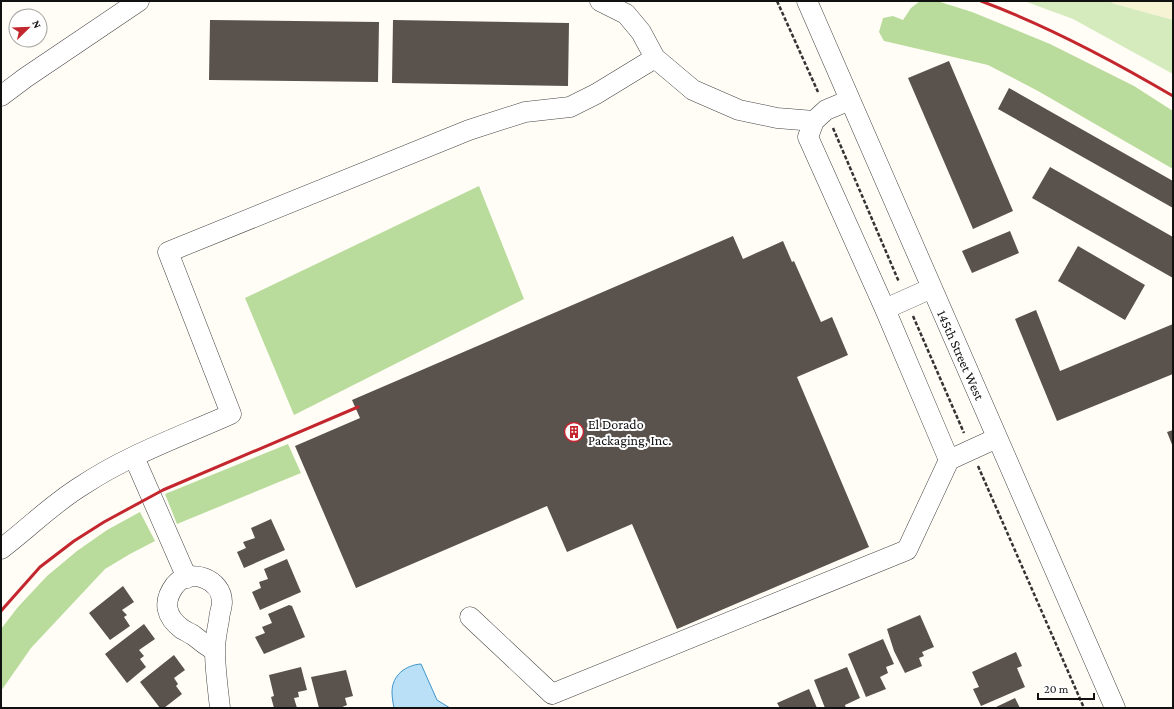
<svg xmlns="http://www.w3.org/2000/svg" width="1174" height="709" font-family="'Crimson Pro',serif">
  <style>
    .farmland { fill: #f6f3d4 }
    .green { fill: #d5ebbd }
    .forest { fill: #b9dc9c }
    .water { fill: #b9e0f7; stroke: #3f96cf }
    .building { fill: #5a524d }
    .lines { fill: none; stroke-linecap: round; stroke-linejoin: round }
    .minor-casing { stroke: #444; stroke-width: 21 }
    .path { stroke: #333; stroke-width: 2.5; stroke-dasharray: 4 2; stroke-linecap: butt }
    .minor { stroke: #fff; stroke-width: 20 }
    .rail { stroke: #c4262e; stroke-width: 3 }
    .labels { text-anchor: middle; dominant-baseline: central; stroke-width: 4; stroke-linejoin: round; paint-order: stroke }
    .street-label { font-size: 14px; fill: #111; stroke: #fff }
    .poi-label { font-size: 14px; fill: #111; stroke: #fff; text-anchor: start }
  </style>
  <rect width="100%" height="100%" fill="#fffdf5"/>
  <path class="farmland" d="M1109 1H1173V20L1115 4Z"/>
  <path class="green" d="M1024 1H1109L1115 4 1173 20V74L1073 19Z"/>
  <path class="forest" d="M920 1H937L972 12 1050 44 1134 86 1173 111V169L1038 91 988 65 884 41 879 32 883 18 893 16 903 20 911 8Z
    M479 186 524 299 294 415 245 298Z
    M288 444 301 473 177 524 165 494Z
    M140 512 155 541 130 554 105 569 31 648 1 691V629L18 607 47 576 77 551 107 530Z"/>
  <path class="water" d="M421 664 437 700 450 708H394C393 703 392 697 392 692 392 675 406 665 421 664Z"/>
  <path class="building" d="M210 20 379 22 378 82 209 80Z
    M393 20 569 23 568 86 392 83Z
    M949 61 1013 211 973 229 908 78Z
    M1009 88 1173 181V208L998 109Z
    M1050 167 1173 237V278L1032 198Z
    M1010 231 1019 253 972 273 962 251Z
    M733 236 743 259 783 241 792 262 794 261 821 322 832 317 848 355 797 377 869 547 677 629 632 524 567 552 547 506 356 588 295 446 360 418 352 400Z
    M1078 246 1145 285 1125 320 1058 281Z
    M1036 310 1060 371 1173 324V374L1057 421 1015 319Z
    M1173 430V447L1167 432Z
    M271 519 285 550 244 568 237 552 246 548 243 542 255 538 251 528Z
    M287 559 301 592 260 610 252 592 261 588 259 582 268 579 264 569Z
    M123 586 134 602 122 610 127 615 124 617 130 626 110 640 89 613Z
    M289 605 292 606 305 637 264 654 255 637 265 633 262 627 272 623 268 614Z
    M920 615 934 647 922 652 924 656 919 658 922 666 905 673 894 651 887 629Z
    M144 624 155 639 139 650 144 656 140 659 146 667 127 683 105 654Z
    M883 639 894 664 886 667 888 673 880 677 886 689 866 697 848 654Z
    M1016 652 1022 666 1017 668 1025 687 981 706 973 689 979 687 972 672Z
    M174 655 185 670 174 678 178 684 176 686 182 694 164 708H160L140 682Z
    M301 667 307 690 298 692 299 697 294 698 297 708H274L271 697 274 696 269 675Z
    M847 667 860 698 845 705 846 708H825L814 680Z
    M346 670 353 696 345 698 347 705 340 708H319L311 677Z
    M809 689 817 708H780L777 703Z
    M1015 698 1020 708H994Z"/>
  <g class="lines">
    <g class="minor-casing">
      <path id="minor" d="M600 1 626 14 641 32 655 58 693 90 739 110 777 118 814 121
        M807 1 1115 708
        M1 96 25 78 139 1
        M850 100 826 110 814 121 808 137 885 309 949 460 997 438
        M885 309 932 288
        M134 457 187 578
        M1 549C29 528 53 503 83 485 128 455 182 436 231 414L168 252 469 130 525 112 570 107 596 94 655 58
        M470 617 552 694 907 550 949 460
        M215 651C207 646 200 641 193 635 189 633 186 631 182 629 166 617 162 602 175 585 190 567 222 579 222 602 222 608 219 614 219 620 217 630 215 640 215 650 215 669 218 689 220 708"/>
    </g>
    <path class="path" d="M777 1 818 92
      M833 128 899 282
      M913 316 964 433
      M978 466 1084 708"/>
    <use href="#minor" class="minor"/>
    <path class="rail" d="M981 1C1048 26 1112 60 1173 96
      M1 611 40 567 74 541 104 522 163 490 358 407"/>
  </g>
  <defs>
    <g id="building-ring" transform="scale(1)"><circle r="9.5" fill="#fff" stroke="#c4262e" stroke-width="1.5"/><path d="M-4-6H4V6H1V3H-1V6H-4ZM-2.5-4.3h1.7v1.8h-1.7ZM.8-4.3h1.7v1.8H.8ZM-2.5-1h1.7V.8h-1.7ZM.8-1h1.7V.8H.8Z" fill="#c4262e"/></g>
  </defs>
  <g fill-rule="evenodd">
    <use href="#building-ring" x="574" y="432"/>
  </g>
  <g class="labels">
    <g class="street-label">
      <text transform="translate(961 355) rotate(66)">145th Street West</text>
    </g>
    <g class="poi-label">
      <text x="588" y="424">El Dorado<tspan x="588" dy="16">Packaging, Inc.</tspan></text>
    </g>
  </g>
  <rect width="1174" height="709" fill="none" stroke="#111111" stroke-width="4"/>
  <g transform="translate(28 28) rotate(67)"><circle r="19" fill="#ffffff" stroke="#a0a0a0"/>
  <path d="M0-3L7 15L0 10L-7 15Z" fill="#c4262e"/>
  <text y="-6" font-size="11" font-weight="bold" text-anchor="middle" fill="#111111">N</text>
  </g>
  <path d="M1038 693v6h56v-6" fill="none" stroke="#111111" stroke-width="2"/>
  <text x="1044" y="693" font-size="12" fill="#111111" stroke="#ffffff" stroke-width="3" paint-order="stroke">20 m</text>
</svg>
